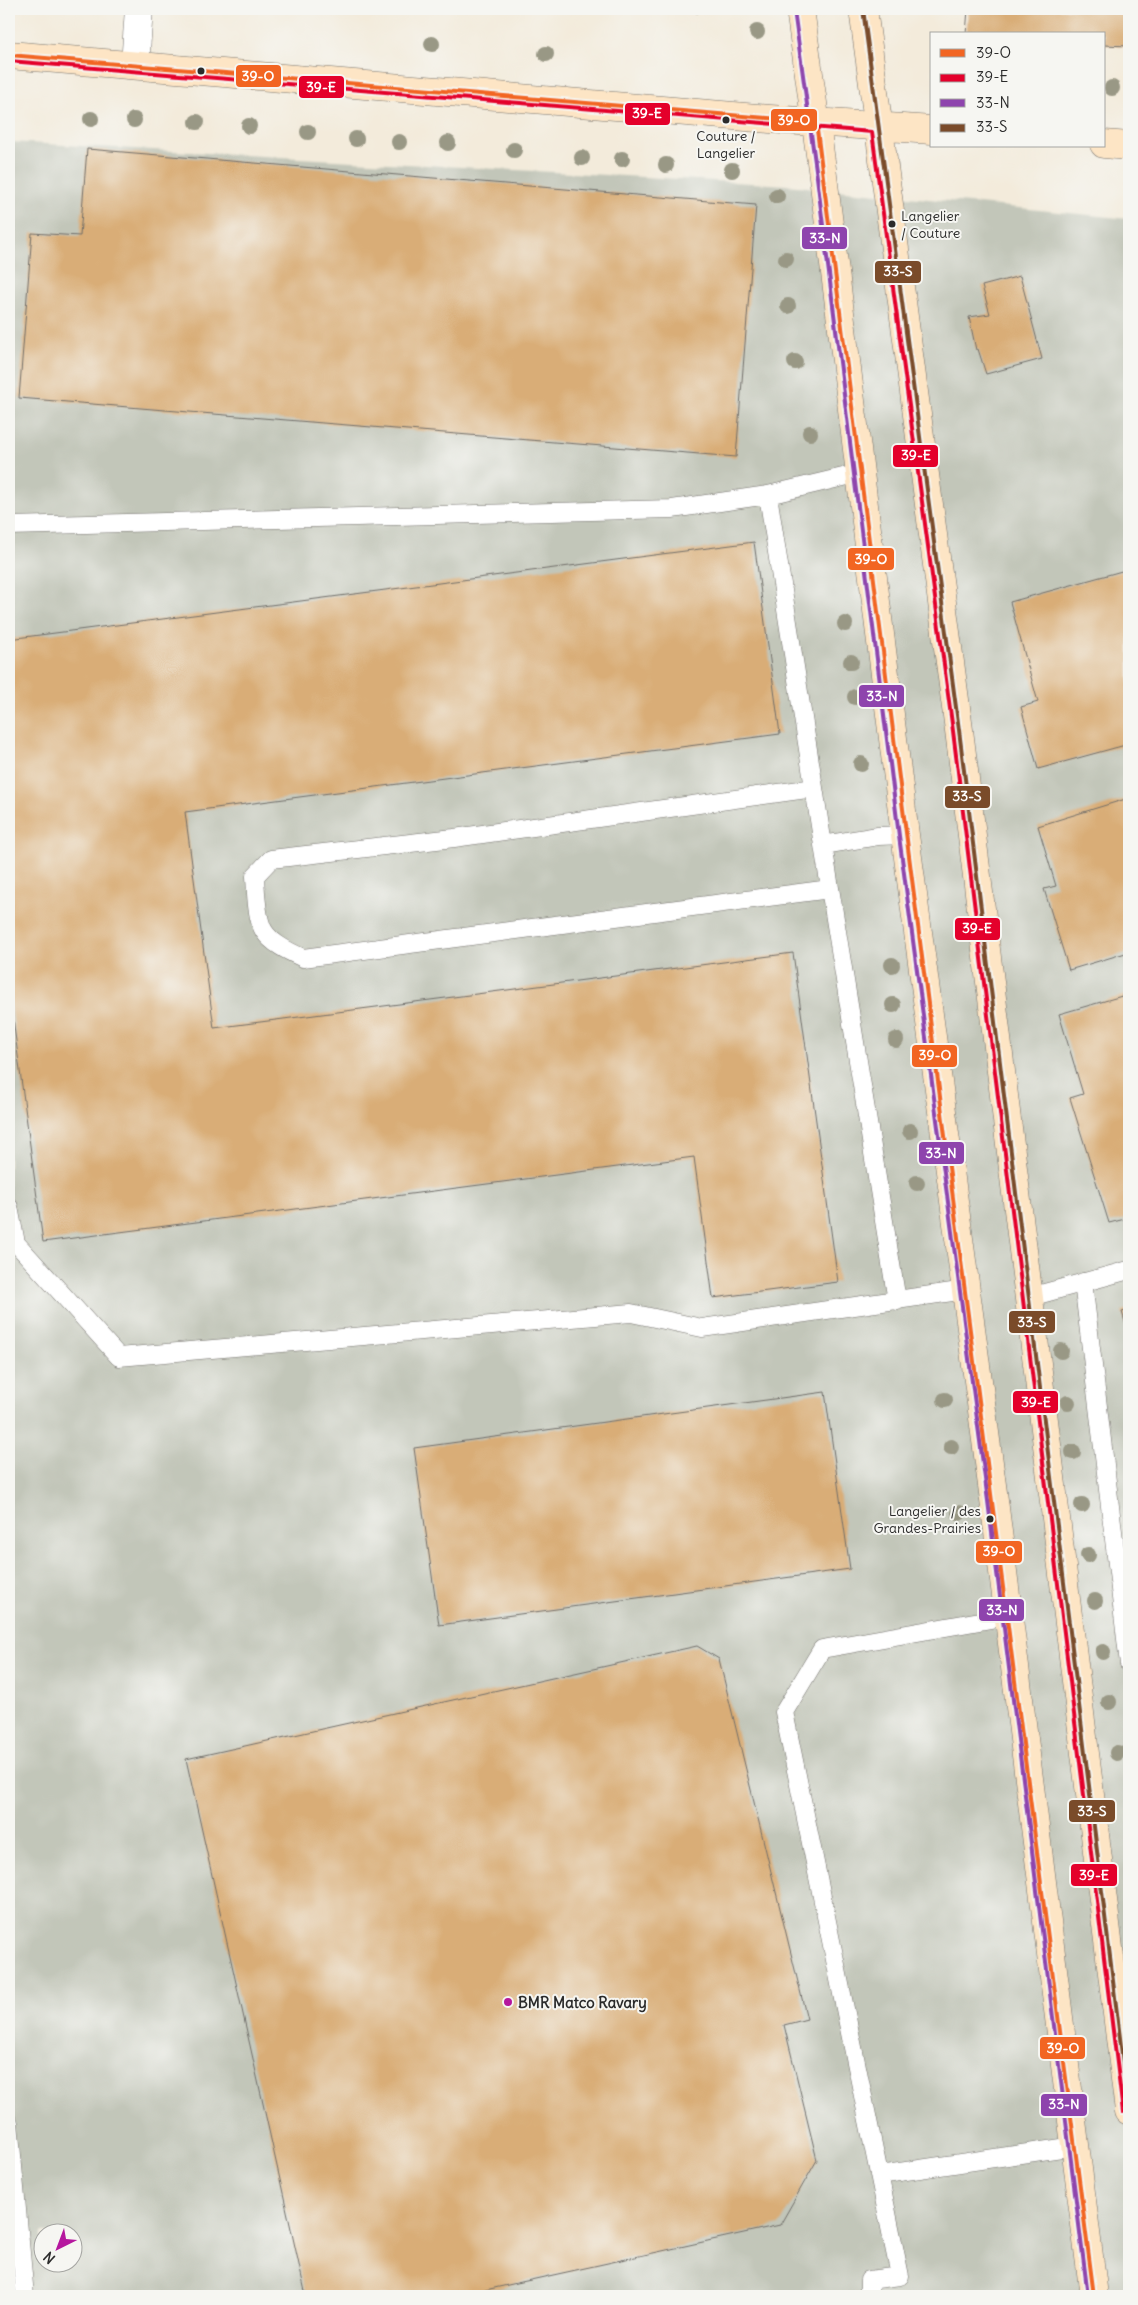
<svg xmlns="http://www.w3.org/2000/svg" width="1138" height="2305" font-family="Delius,sans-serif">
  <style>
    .industrial { fill: #c2c6b9; fill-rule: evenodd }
    .building { fill: #d9ad77 }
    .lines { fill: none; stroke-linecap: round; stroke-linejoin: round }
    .lane-casing { stroke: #716e69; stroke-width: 19 }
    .street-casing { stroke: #716e69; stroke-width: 29 }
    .secondary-casing { stroke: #716e69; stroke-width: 29 }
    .lane { stroke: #fff; stroke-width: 18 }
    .street { stroke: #fff; stroke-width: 28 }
    .secondary { stroke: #fde5c5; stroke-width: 28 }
    .bus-1-casing { stroke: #f6f6f2; stroke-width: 8 }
    .bus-2-casing { stroke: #f6f6f2; stroke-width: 8 }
    .bus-3-casing { stroke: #f6f6f2; stroke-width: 8 }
    .bus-4-casing { stroke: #f6f6f2; stroke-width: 8 }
    .bus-1 { stroke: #f26522; stroke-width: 4 }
    .bus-2 { stroke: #e4002b; stroke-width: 4 }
    .bus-3 { stroke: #8e44ad; stroke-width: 4 }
    .bus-4 { stroke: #7a4b2a; stroke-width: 4 }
    .tree { fill: #999885 }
    .bus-dot { fill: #2b2b2b; stroke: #f6f6f2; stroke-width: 2 }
    .poi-dot { fill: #b5179e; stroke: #f6f6f2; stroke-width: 2 }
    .labels { text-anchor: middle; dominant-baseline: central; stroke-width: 4; stroke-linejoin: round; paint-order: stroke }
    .bus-label { font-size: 14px; fill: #2b2b2b; stroke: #f6f6f2 }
    .poi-label { font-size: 15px; font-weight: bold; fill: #2b2b2b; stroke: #f6f6f2; text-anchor: start }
    .line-badge { stroke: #f6f6f2; stroke-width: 2 }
    .badge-label { font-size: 14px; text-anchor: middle; font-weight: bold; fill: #fff }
  </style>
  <rect width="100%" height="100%" fill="#f6f6f2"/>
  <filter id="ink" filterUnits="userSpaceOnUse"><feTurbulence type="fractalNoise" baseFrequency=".02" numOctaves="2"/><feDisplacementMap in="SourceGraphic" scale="10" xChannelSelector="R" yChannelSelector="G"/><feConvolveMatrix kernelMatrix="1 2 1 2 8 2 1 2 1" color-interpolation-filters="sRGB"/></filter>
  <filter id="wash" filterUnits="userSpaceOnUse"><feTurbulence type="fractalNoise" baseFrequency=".0096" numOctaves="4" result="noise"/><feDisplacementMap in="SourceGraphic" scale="20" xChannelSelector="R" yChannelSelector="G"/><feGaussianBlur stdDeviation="1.12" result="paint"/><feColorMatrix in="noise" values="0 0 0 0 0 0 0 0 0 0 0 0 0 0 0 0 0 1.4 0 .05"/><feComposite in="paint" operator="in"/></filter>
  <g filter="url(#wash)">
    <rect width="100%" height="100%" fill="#f3ebdb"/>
    <path class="industrial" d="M9 142 787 185 1129 219V2296H9ZM42 2232H72V2262H42Z"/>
    <g id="blocks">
      <path class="building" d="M672 9H698V13Z
        M968 9H1129V46L1104 45V34H966Z
        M87 149 756 205 736 457 19 398 32 233 80 236Z
        M1020 276 1042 359 986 374 978 349 976 350 969 317 990 314 982 286Z
        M754 542 780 734 185 812 214 1028 793 953 838 1282 713 1298 694 1157 43 1242 9 989V639Z
        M1129 569V744L1038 769 1021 707 1038 702 1010 602Z
        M1129 798V952L1069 970 1044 889 1056 886 1038 826Z
        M1129 994V1218L1109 1223 1070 1098 1083 1094 1059 1014Z
        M1129 1310V1335L1122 1312Z
        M825 1392 850 1569 439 1625 414 1448Z
        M697 1646 719 1659 807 2019 784 2025 817 2160 780 2225 458 2296H306L186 1759Z"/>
    </g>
  </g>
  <g filter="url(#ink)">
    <use href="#blocks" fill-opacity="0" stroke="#716e69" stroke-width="1"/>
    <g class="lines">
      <g class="lane-casing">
        <path id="lane" d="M860 473 768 495 823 845 878 836 905 835
          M9 526 672 509 768 495
          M814 788 454 838 271 859 255 876C256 891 256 918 264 931 272 944 290 952 303 958L830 889
          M823 845 897 1301
          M9 1207 16 1243 119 1357 631 1313 702 1328 966 1290
          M1083 1282 1129 1664
          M1030 1297 1129 1270
          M9 2123 25 2296
          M879 2175 1075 2146
          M869 2296V2280L900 2276 784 1712 822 1649 1008 1616"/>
      </g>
      <g class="street-casing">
        <path id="street" d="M135 65 139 9"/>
      </g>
      <g class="secondary-casing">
        <path id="secondary" d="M800 9 823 176 905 835 994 1500 1094 2296
          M863 9 959 730 1129 2111
          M9 55 770 119 932 130
          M1104 144 1129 146"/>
      </g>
      <use href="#lane" class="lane"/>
      <use href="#street" class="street"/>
      <use href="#secondary" class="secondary"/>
      <g class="bus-1-casing">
        <path id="bus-1" d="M9 55 816 122C906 847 1003 1571 1094 2296"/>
      </g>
      <g class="bus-2-casing">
        <path id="bus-2" d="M9 61 872 132 953 731 1123 2112"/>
      </g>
      <g class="bus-3-casing">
        <path id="bus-3" d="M794 10 817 177 899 836 988 1501 1088 2296"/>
      </g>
      <g class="bus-4-casing">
        <path id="bus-4" d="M863 9 959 730 1129 2111"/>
      </g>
      <use href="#bus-1" class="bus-1"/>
      <use href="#bus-2" class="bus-2"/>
      <use href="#bus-3" class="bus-3"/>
      <use href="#bus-4" class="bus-4"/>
    </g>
    <g class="tree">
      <circle cx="757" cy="32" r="8"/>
      <circle cx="432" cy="44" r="8"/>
      <circle cx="546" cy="54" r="8"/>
      <circle cx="1112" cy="88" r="8"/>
      <circle cx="91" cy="119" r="8"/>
      <circle cx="134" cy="120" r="8"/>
      <circle cx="197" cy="122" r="8"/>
      <circle cx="249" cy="126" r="8"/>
      <circle cx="308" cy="132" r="8"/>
      <circle cx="356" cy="139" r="8"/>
      <circle cx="399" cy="142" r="8"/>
      <circle cx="448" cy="143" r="8"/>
      <circle cx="514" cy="150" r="8"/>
      <circle cx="582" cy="158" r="8"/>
      <circle cx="622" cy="159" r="8"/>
      <circle cx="666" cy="165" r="8"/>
      <circle cx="732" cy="170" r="8"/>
      <circle cx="777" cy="196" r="8"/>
      <circle cx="786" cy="259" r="8"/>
      <circle cx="788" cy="306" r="8"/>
      <circle cx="795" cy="362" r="8"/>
      <circle cx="810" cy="433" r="8"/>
      <circle cx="845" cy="624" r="8"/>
      <circle cx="851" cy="662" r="8"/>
      <circle cx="855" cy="697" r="8"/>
      <circle cx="861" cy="764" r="8"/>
      <circle cx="892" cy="965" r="8"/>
      <circle cx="893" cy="1005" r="8"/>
      <circle cx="896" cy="1040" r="8"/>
      <circle cx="910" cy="1131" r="8"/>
      <circle cx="917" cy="1183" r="8"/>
      <circle cx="1061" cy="1351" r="8"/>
      <circle cx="945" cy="1400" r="8"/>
      <circle cx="1068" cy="1403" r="8"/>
      <circle cx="951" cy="1447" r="8"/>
      <circle cx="1073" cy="1452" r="8"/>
      <circle cx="1082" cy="1505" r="8"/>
      <circle cx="959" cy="1513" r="8"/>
      <circle cx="1088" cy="1555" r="8"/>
      <circle cx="1095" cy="1601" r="8"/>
      <circle cx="1103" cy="1652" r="8"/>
      <circle cx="1109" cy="1702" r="8"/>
      <circle cx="1117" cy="1753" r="8"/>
    </g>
  </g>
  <g class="bus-dot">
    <circle cx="201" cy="71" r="4.5"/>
    <circle cx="726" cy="120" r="4.5"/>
    <circle cx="892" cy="224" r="4.5"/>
    <circle cx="990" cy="1519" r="4.5"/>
  </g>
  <circle class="poi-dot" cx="508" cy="2002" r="5"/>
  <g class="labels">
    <g class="bus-label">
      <text x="726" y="136">Couture /<tspan x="726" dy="17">Langelier</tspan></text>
      <text x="901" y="216" text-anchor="start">Langelier<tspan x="901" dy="17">/ Couture</tspan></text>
      <text x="981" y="1511" text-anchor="end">Langelier / des<tspan x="981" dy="17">Grandes-Prairies</tspan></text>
    </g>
    <g class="poi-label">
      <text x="518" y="2002">BMR Matco Ravary</text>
    </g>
  </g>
  <g class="line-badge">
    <rect x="235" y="64" width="47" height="24" rx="5" fill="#f26522"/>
    <rect x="298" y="75" width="47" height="24" rx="5" fill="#e4002b"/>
    <rect x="624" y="102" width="47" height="24" rx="5" fill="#e4002b"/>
    <rect x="770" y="108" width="48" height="24" rx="5" fill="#f26522"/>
    <rect x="801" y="226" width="47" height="24" rx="5" fill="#8e44ad"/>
    <rect x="874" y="260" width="48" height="24" rx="5" fill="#7a4b2a"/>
    <rect x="892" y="444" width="47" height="24" rx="5" fill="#e4002b"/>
    <rect x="847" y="547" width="48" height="24" rx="5" fill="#f26522"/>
    <rect x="858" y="684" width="47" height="24" rx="5" fill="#8e44ad"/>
    <rect x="944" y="785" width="47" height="24" rx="5" fill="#7a4b2a"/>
    <rect x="954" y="917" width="47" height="24" rx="5" fill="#e4002b"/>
    <rect x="911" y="1044" width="47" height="24" rx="5" fill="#f26522"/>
    <rect x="918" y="1141" width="47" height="24" rx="5" fill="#8e44ad"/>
    <rect x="1008" y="1310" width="48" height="24" rx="5" fill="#7a4b2a"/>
    <rect x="1012" y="1390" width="47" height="24" rx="5" fill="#e4002b"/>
    <rect x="975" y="1540" width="48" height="24" rx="5" fill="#f26522"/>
    <rect x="978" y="1598" width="47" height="24" rx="5" fill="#8e44ad"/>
    <rect x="1068" y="1799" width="48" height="24" rx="5" fill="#7a4b2a"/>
    <rect x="1070" y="1863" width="48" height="24" rx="5" fill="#e4002b"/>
    <rect x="1039" y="2036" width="47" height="24" rx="5" fill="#f26522"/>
    <rect x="1040" y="2093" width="48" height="24" rx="5" fill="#8e44ad"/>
  </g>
  <g class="badge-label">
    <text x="258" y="81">39-O</text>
    <text x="321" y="92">39-E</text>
    <text x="647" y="118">39-E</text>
    <text x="794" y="125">39-O</text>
    <text x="825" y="243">33-N</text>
    <text x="898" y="276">33-S</text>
    <text x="916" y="460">39-E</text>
    <text x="871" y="564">39-O</text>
    <text x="882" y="701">33-N</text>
    <text x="967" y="801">33-S</text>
    <text x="977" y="933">39-E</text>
    <text x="935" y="1060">39-O</text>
    <text x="941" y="1158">33-N</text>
    <text x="1032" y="1327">33-S</text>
    <text x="1036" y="1407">39-E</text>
    <text x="999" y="1556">39-O</text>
    <text x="1002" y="1615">33-N</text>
    <text x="1092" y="1816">33-S</text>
    <text x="1094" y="1880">39-E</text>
    <text x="1063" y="2053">39-O</text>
    <text x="1064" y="2109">33-N</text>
  </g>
  <rect width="1138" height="2305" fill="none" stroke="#f6f6f2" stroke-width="30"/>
  <rect x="930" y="32" width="175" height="115" fill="#f6f6f2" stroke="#a5a5a2"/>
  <rect x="940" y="49" width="25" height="8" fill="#f26522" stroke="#a5a5a2"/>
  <text x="976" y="58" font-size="15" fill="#2b2b2b">39-O</text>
  <rect x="940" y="74" width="25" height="8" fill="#e4002b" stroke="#a5a5a2"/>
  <text x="976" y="82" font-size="15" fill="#2b2b2b">39-E</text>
  <rect x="940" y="99" width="25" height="8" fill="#8e44ad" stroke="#a5a5a2"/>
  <text x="976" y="108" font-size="15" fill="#2b2b2b">33-N</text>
  <rect x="940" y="124" width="25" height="8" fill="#7a4b2a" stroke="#a5a5a2"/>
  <text x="976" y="132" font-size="15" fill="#2b2b2b">33-S</text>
  <g transform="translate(58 2248) rotate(222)"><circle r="24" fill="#f6f6f2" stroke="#a5a5a2"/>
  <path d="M0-4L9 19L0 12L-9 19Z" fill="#b5179e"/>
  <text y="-8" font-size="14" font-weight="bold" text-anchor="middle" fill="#2b2b2b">N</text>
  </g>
</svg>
